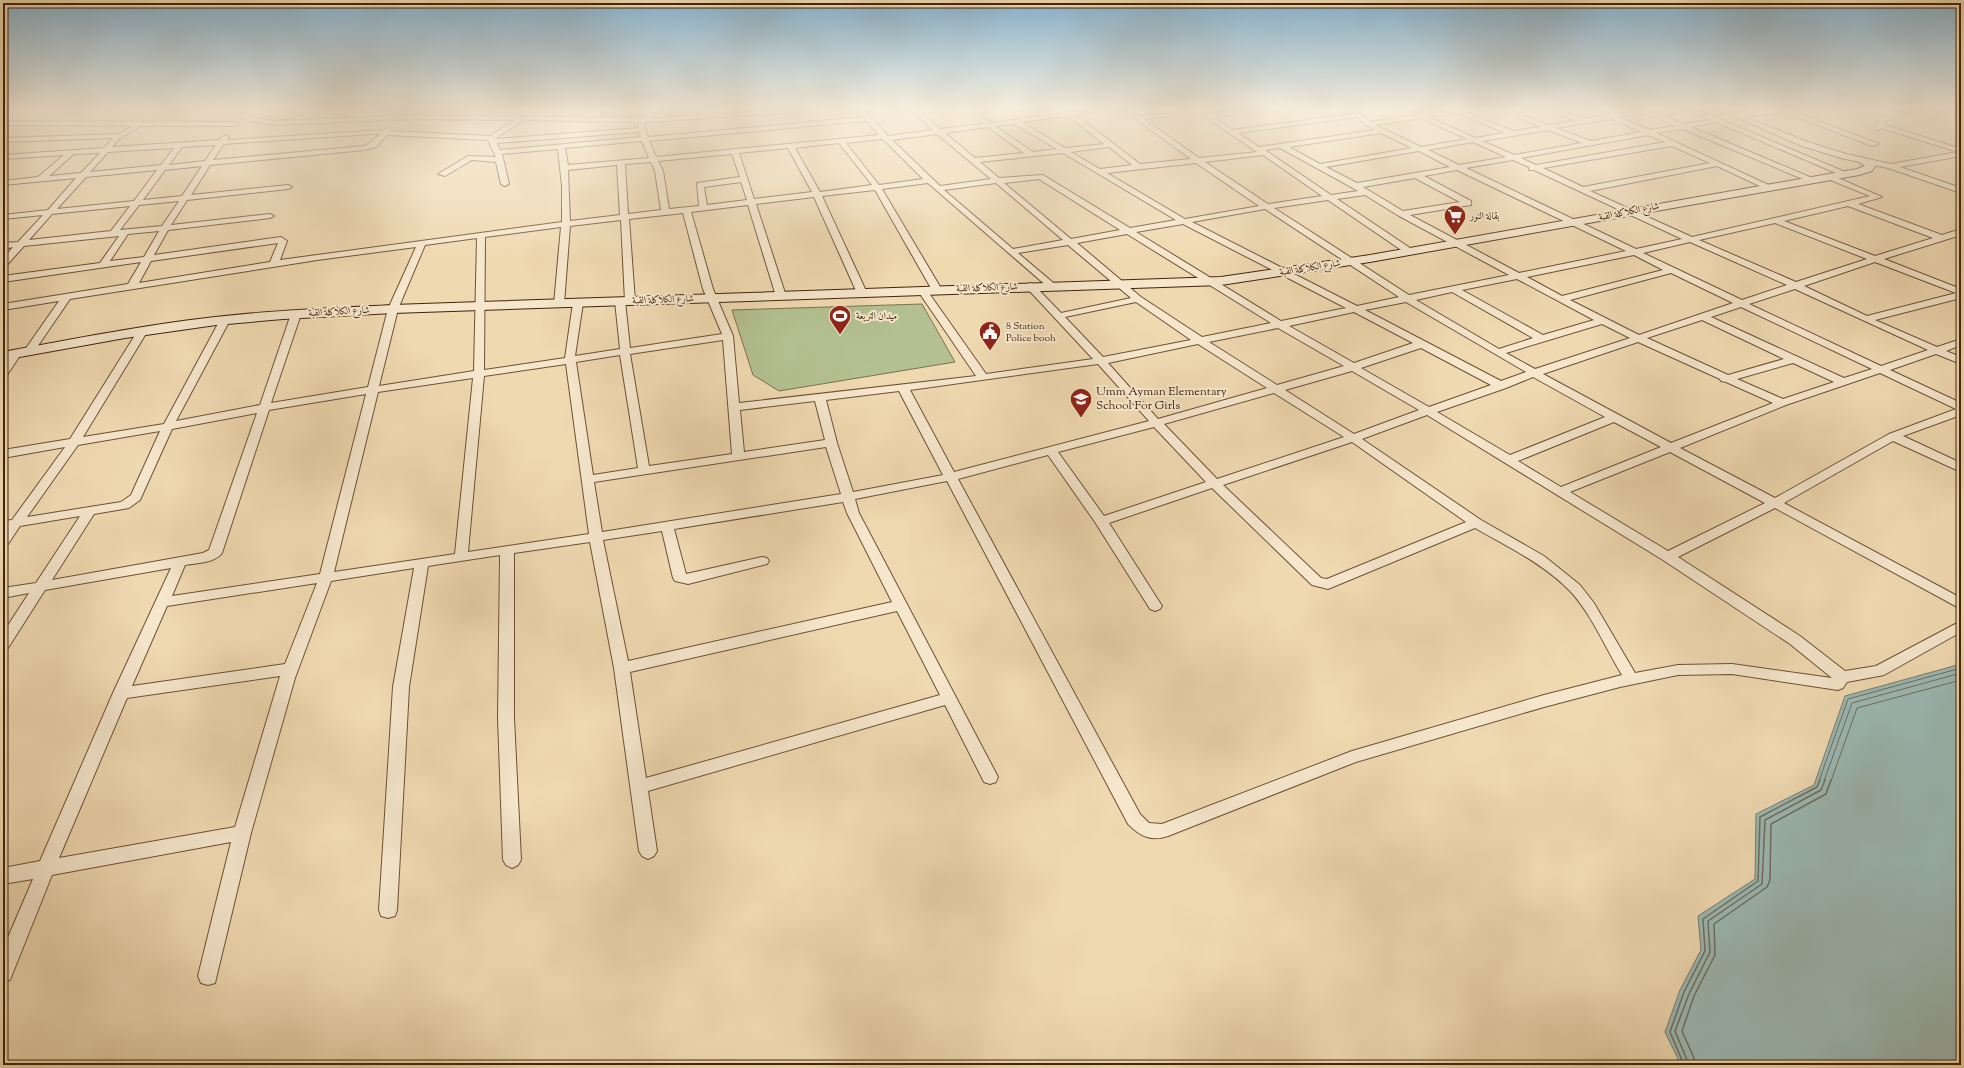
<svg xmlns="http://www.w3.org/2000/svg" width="1964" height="1068" font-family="'Sorts Mill Goudy',Amiri,serif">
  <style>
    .green { fill: #b3c091; stroke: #7b724e }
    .water { fill: #9cb9b4; stroke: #787d70 }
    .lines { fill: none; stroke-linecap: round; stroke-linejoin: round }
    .shore-far1 { stroke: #706e5f; stroke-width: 1 }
    .shore { stroke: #706e5f; stroke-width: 1.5 }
    .street-casing { stroke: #6e5134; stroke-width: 2 }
    .secondary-casing { stroke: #43240a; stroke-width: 2 }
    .street { fill: #f5e6cc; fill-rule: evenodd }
    .secondary { fill: #f5e6cc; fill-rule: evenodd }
    .wall { fill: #b68661; stroke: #43240a }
    .shaded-wall { fill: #946d4f; stroke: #43240a }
    .labels { text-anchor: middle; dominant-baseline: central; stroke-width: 4; stroke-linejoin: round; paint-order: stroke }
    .far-street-label { font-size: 10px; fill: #43240a; stroke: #f5e6cc }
    .far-poi-label { font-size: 10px; fill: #43240a; stroke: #f5e6cc; text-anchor: start }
    .poi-label { font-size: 12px; fill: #43240a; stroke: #f5e6cc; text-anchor: start }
  </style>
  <rect width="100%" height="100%" fill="#efd9b1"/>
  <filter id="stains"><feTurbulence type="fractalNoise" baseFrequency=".005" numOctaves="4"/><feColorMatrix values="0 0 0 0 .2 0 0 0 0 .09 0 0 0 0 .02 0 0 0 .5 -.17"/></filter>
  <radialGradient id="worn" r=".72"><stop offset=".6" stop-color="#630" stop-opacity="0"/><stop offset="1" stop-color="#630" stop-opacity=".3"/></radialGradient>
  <path class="green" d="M922 304 955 362 779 391 753 375 732 310Z"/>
  <path class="water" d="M1961 664V1065H1681L1665 1032 1680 990 1701 950 1698 916 1755 879 1756 814 1814 785 1845 696Z"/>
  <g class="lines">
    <path class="shore-far1" d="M1819 781 1848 699 1961 668
      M1824 781 1852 703 1961 673
      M1831 781 1857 708 1961 680"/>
    <path class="shore" d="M1684 1065 1670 1032 1684 992 1705 951 1703 919 1758 881 1760 817 1817 787 1820 780
      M1689 1065 1675 1031 1689 994 1710 952 1708 921 1762 884 1765 820 1821 790 1825 780
      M1695 1065 1694 1058 1682 1031 1694 996 1715 955 1714 924 1767 887 1770 880 1771 824 1826 794 1831 780"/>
    <g class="street-casing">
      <path id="street" d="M226 110H235L253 118 276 121 412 115 643 118 653 110H660L651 118H658L771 110H803L800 112 646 122 644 125 648 137 863 117 857 110H864L888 136 933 130 910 110H917L940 129 983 124 965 110H972L991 123 1020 119 1008 110H1016L1028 118 1064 113 1063 110 1071 112 1101 110 1076 115 1140 164 1191 159 1123 110H1130L1139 116 1173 113 1174 114 1171 116 1144 119 1199 158 1257 152 1195 110H1203L1208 114 1236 110H1253L1250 112 1214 117 1233 130 1352 114 1346 110C1357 110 1362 114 1370 122L1450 110H1467L1466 112 1513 131 1540 127 1500 110H1509L1549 125 1575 121 1551 110H1560L1583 119 1607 115 1610 113 1614 114 1650 110 1684 124 1709 120 1689 110H1698L1850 174 1843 176 1716 122 1691 127 1817 180 1810 182 1683 129 1656 133 1773 187 1766 189 1717 166 1590 191 1692 237 1870 196 1828 179V175H1831L1882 197 1858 204 1942 235 1961 229V235L1884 259 1961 289V298L1875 320 1937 347 1961 339V345L1946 351 1961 357V364L1936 354 1890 370 1961 403V415L1903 436 1961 463V472L1893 441 1784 503 1961 598V609L1775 508 1678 557 1800 636 1845 671 1876 666 1961 621V632L1884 675 1847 682 1843 688 1838 690 1732 674 1678 675 1620 687 1544 707 1356 762 1168 836C1151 842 1140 836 1128 824L947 481 855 499 859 513 998 777 996 782 990 784 984 782 945 705 648 791 657 851 654 856 648 859 642 856 639 851 614 668 590 542 514 553V718L521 860 518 865 512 868 506 865 503 860 498 718 500 555 428 566 409 687 397 910 395 916 388 918 381 916 379 910 393 687 414 568 331 581 295 678 251 833 215 983 208 985 201 983 198 976 231 842 52 875 10 980 3 982V949L33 879 3 884V868L40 861 113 693 171 568 45 590 8 648 3 649V633L29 593 3 598V588L36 583 80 516 20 526 8 544 3 545V532L5 529H3V521L12 520 65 447 3 458V450L70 439 137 332 142 329 147 332 83 437 164 424 220 320 225 317 230 320 176 421 260 405 291 314 296 311 301 314 271 403 368 387 388 309 416 247 317 260 70 299 33 353H25L24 351 59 301 3 310V304L128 284 141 262 3 282V276L100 263 119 236 24 246 6 266 3 267V259L13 247 3 249V243L18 242 43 215 3 219V215L48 210 76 178 3 185V181L38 177 64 155 3 159V155L104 148 113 138 3 142V138L119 134 132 126 3 125V121L236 122 239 124 236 126H141L119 139 112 147 219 140 225 135 229 137 227 140 384 130 388 128 391 131 490 136 514 120 412 119 276 125 250 121ZM1458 113 1505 133 1475 138 1429 117ZM1645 113 1676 126 1650 130 1620 117ZM1068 116 1104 144 1065 148 1022 122ZM1357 117 1366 125 1375 130 1259 147 1238 133ZM1421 118 1467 139 1421 147 1375 125ZM1612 119 1641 132 1591 141 1556 128ZM523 120 639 122 638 128 495 139ZM866 121 879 135 656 157 649 141ZM1014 124 1057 149 1033 152 995 126ZM988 127 1024 153 975 158 945 133ZM1548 130 1582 143 1514 155 1482 141ZM639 132 641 137 500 150 497 143ZM1381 133 1412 148 1320 164 1289 147ZM372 134H380L370 143 364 146 213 160 224 144ZM937 134 991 179 940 186 892 140ZM387 135 488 140 496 157 468 156 438 174 445 176 472 160 496 162 501 184 505 186 509 184 502 154 558 149 562 186V222L280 260 287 241 281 237 154 255 168 230 270 218 274 216 270 214 171 225 187 200 288 189 292 187 288 185 191 195 210 165 365 150 376 147ZM1648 135 1665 142 1536 165 1521 158ZM882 139 885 141 923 179 879 185 846 143ZM642 141 649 158 568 165 565 148ZM1473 142 1506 157 1459 165 1428 150ZM839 143 872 185 820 192 795 148ZM216 145 205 161 169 165 182 147ZM1672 146 1710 163 1583 187 1543 168ZM1109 147 1132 165 1100 169 1071 152ZM174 148 161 165 90 172 108 152ZM788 148 812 192 754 199 739 153ZM1280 148 1353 188 1358 191 1331 195 1265 150ZM1419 151 1450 167 1357 183 1326 167ZM100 153 81 173 49 176 74 154ZM1063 153 1176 220 1130 228 1043 175 999 178 980 162ZM732 154 740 177 697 183 699 206 669 209 663 171 658 161ZM1263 155 1322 196 1268 204 1205 162ZM1513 160 1529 167V170H1534L1682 239 1636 249 1466 168ZM651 162 655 171 661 210 628 214 625 164ZM1196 163 1259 206 1185 219 1107 173ZM617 165 620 215 570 221 568 170ZM202 166 182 196 143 200 165 170ZM157 170 134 201 57 209 86 177ZM1457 170 1626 251 1519 273 1410 215 1471 205V201L1424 176ZM1415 178 1460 202 1403 211 1363 187ZM1039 179 1120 230 1071 239 1004 183ZM741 182 747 200 707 205 704 187ZM928 183 1049 288 1052 289 1057 286 1018 253 1068 245 1131 298 1061 313 1033 284 1030 283 1025 286 1093 359 986 374 926 289 923 288 918 291 976 376 739 403 733 336 713 289 691 212 748 205 776 296 781 299 786 296 756 204 814 197 857 293 862 296 867 293 822 196 875 190 932 290 937 293 942 290 882 189ZM996 183 1063 240 1013 249 944 190ZM1365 195 1399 216 1509 275 1409 295 1274 208 1328 200 1407 254H1413V250L1337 199ZM179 201 162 226 120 230 139 205ZM130 206 111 231 29 240 52 214ZM1848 206 1933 238 1875 256 1784 221ZM1265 209 1399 297 1357 306 1192 222ZM683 213 703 289 722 334 630 348 625 301 620 298 615 301 620 349 575 356 583 303 578 300 573 303 565 358 484 370 485 237 561 227 554 304 559 307 564 304 570 226 621 220 625 301 630 304 635 301 629 219ZM1775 223 1867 259 1796 282 1699 240ZM1183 224 1346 308 1281 321 1136 232ZM159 231 144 257 110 261 128 234ZM1127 234 1271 323 1202 337 1141 297 1077 243ZM477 238 474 371 379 386 398 309 425 245ZM1690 242 1787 285 1742 300 1643 253ZM278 243 270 262 139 283 151 261ZM1634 255 1663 270 1562 296 1527 277ZM1875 262 1956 293 1867 316 1804 286ZM1671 273 1733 303 1639 335 1570 300ZM1517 279 1594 320 1543 335 1462 290ZM1795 289 1928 350 1881 366 1749 304ZM1452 292 1533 338 1499 349 1416 300ZM1136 302 1191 340 1103 357 1065 317ZM1406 302 1526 372 1501 381 1365 310ZM1741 307 1872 369 1844 378 1711 317ZM1354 312 1413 343 1354 363 1289 326ZM1702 320 1784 359 1728 375 1647 338ZM1602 324 1630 338 1535 369 1506 353ZM1278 328 1344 366 1277 385 1209 342ZM723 340 732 454 649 466 630 354ZM1638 342 1720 379 1721 381 1726 382 1773 403 1671 443 1543 374ZM1198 344 1267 388 1158 419 1108 363ZM1421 348 1491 385 1429 407 1361 368ZM620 355 638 468 593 475 576 362ZM1793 363 1834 382 1783 399 1737 379ZM566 364 589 534 468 552 484 376ZM1098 364 1149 421 954 472 910 390ZM1352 371 1419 410 1354 434 1285 390ZM1880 373 1956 409 1889 434 1775 498 1680 448 1786 405ZM1533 377 1605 417 1510 455 1437 412 1506 388ZM473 378 455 554 334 572 378 392ZM899 391 943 475 853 492 837 443 826 400ZM1274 393 1344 437 1217 479 1164 424ZM366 394 320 574 172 596 185 565C196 563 215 563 222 553L269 410ZM815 401 825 440 744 452 740 410ZM257 413 209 550 203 553 52 580 94 514 129 508 140 500 172 429ZM1427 415 1663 560 1790 644 1832 678 1732 664 1678 665 1635 673 1594 603 1580 585 1544 556 1481 520 1362 439ZM1614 422 1661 447 1561 487 1518 461ZM1154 427 1206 482 1104 516 1058 452ZM160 431 131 495 121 502 27 517 78 445ZM1352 442 1466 522 1327 579 1321 578 1223 485ZM826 447 841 494 602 532 594 482ZM1670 452 1765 503 1668 551 1570 492ZM1048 455 1095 522 1150 609 1155 611 1160 609 1162 606 1109 523 1212 488 1312 585 1328 589 1475 528C1508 547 1544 564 1570 591 1591 613 1606 649 1622 675L1544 695 1352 751 1162 824 1149 823 1140 814 958 479ZM843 502 847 513 892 602 628 661 603 540 662 531 673 578 675 581 688 584 767 564 769 561 767 558 762 557 686 574 674 529ZM317 583 285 664 132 686 167 606ZM897 611 940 695 646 778 630 672ZM280 676 235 827 59 858 127 698Z
        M300 110H309L285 119 280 118Z
        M1720 110 1734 112 1790 110 1879 144 1872 146 1786 113 1742 116 1808 142 1846 154 1891 164 1958 152 1881 128 1877 131 1874 129C1877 114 1905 110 1918 110L1888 120 1883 124 1961 149V156L1900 167 1961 188V193L1888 168 1841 158 1802 146Z
        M1951 110H1961V114Z
        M16 351 21 354 7 375 3 376V365L12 352Z"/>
    </g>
    <g class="secondary-casing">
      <path id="secondary" d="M1861 157 1876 165 1872 171 1859 175 1370 262 1221 285 393 313 283 319 216 325 125 338 3 360V352C73 339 144 325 215 317 274 310 334 308 393 305L1221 277 1370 255 1857 169 1865 166 1856 160Z"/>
    </g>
    <use href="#street" class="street"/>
    <use href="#secondary" class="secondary"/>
  </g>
  <path class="wall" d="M600 110H651L642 116H601Z"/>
  <path class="shaded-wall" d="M641 110H651L642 116Z"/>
  <linearGradient id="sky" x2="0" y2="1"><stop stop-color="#89b6d3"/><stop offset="0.42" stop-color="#f8eedc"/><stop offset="1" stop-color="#f8eedc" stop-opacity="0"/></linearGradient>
  <rect width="1964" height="260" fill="url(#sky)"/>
  <defs>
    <g id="supermarket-pin" transform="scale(1.15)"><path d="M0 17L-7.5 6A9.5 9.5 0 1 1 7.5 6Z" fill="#8f2418" stroke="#f5e6cc"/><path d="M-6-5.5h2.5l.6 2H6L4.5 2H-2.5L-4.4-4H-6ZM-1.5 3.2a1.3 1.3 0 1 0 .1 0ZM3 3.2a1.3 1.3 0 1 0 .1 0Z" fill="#fff"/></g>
    <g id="stadium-pin" transform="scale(1.15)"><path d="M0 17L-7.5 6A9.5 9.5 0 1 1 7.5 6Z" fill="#8f2418" stroke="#f5e6cc"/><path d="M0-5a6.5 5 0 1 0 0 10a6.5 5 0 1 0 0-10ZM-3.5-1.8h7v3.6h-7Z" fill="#fff"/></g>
    <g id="civic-pin" transform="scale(1.15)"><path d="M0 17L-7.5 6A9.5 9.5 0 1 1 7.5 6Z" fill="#8f2418" stroke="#f5e6cc"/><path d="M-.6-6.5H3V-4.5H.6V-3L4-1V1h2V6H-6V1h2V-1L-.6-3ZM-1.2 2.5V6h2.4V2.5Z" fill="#fff"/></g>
    <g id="school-pin" transform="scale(1.15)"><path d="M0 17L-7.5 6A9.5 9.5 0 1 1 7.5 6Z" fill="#8f2418" stroke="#f5e6cc"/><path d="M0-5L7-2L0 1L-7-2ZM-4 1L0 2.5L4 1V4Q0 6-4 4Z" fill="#fff"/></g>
  </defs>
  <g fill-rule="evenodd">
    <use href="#supermarket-pin" x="1455" y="216"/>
    <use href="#stadium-pin" x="840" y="316"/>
    <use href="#civic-pin" x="990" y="332"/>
    <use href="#school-pin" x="1081" y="399"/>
  </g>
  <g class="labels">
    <g class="far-street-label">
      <text transform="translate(1629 212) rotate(-11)">شارع الكلاكلة القبة</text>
      <text transform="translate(1310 268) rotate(-9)">شارع الكلاكلة القبة</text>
      <text transform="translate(987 288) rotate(-2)">شارع الكلاكلة القبة</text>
      <text transform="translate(663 300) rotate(-2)">شارع الكلاكلة القبة</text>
      <text transform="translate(339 312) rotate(-3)">شارع الكلاكلة القبة</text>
    </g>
    <g class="far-poi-label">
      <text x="1470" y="216">بقالة النور</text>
      <text x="856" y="316">ميدان التريعة</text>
      <text x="1006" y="326">8 Station<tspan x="1006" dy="12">Police booh</tspan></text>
    </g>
    <g class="poi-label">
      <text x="1096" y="392">Umm Ayman Elementary<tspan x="1096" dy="14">School For Girls</tspan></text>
    </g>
  </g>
  <rect width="1964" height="1068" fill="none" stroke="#efd9b1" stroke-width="16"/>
  <rect x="4" y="4" width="1956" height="1060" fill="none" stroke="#43240a" stroke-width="2"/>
  <rect x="8" y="8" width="1948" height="1052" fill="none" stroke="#43240a"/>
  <rect width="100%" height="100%" filter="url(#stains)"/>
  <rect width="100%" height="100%" fill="url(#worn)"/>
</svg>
